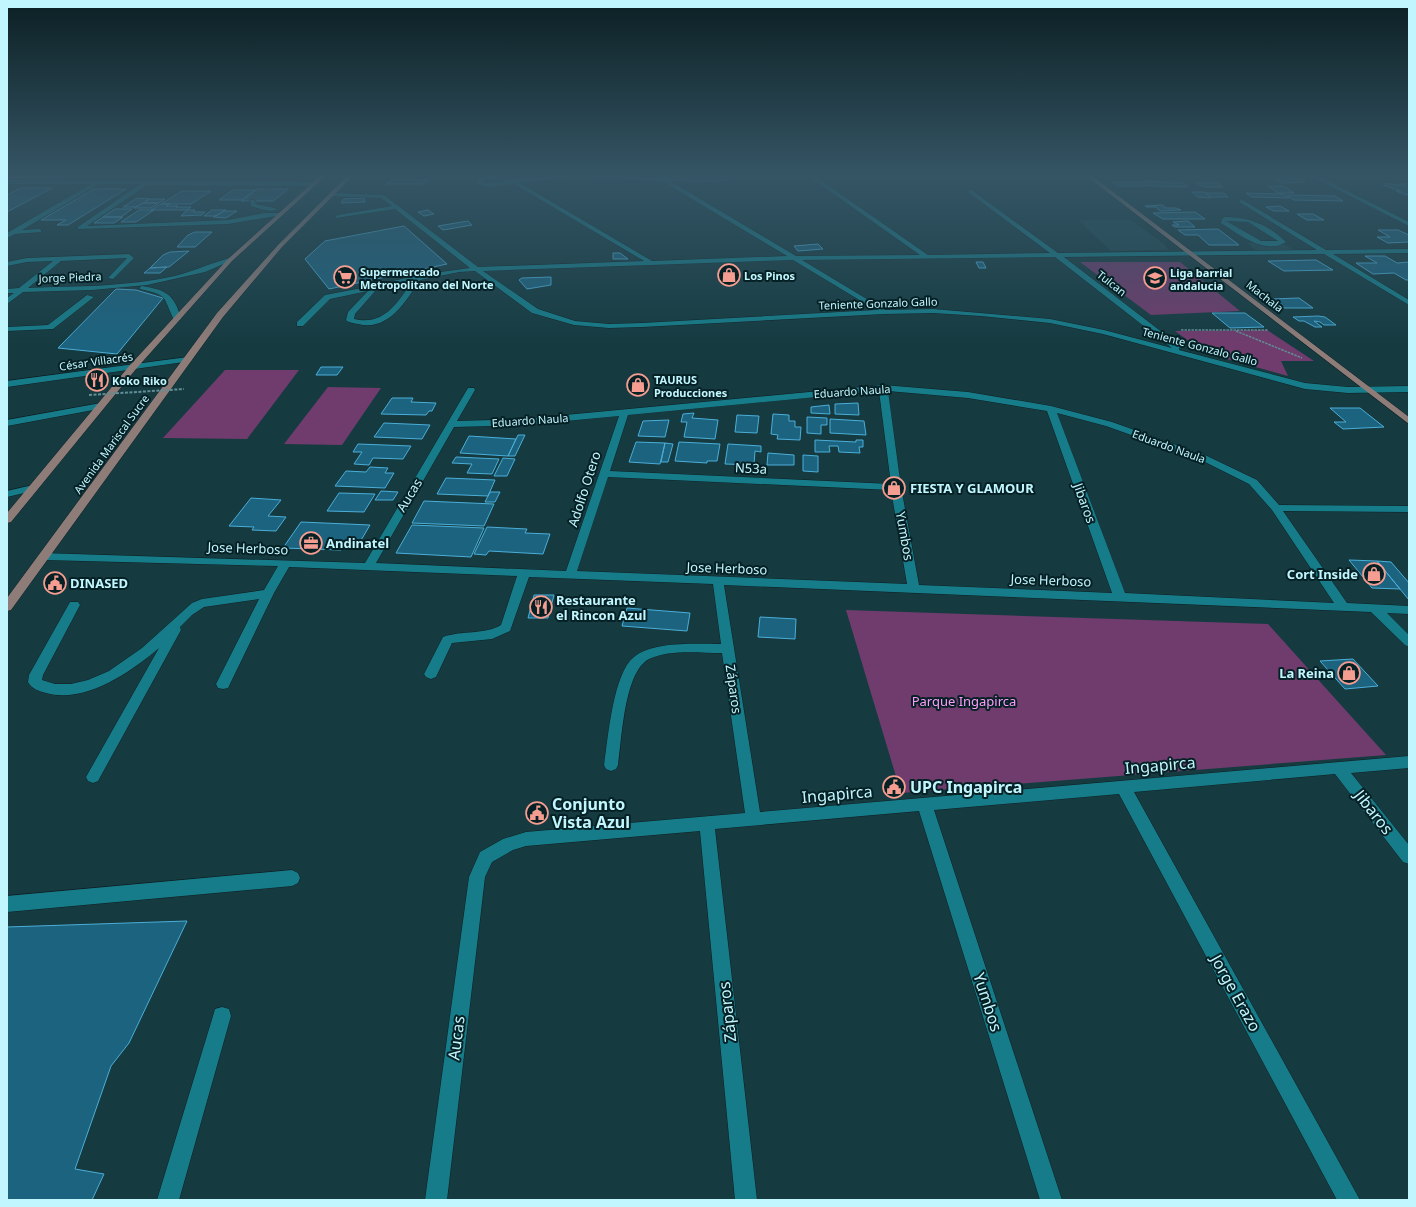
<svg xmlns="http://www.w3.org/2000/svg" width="1416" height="1207" font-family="'Noto Sans',sans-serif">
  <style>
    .built { fill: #1e4950 }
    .green { fill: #703c6d }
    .building { fill: #1c637f; stroke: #4baed8 }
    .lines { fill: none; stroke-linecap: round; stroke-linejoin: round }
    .minor-tunnel { stroke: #2f575e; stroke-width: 6; stroke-dasharray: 6 3; stroke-linecap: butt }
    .minor-casing { stroke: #0f1f22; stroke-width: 1 }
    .major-casing { stroke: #0f1f22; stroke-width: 1 }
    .path { stroke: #628e96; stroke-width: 1.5; stroke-dasharray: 2.5 1; stroke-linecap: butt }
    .minor { fill: #167c89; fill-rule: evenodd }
    .major { fill: #8e7c79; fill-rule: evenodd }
    .path-bridge-far1 { stroke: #628e96; stroke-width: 1; stroke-dasharray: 2 1; stroke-linecap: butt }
    .path-bridge { stroke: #628e96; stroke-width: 2; stroke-dasharray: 3 1.5; stroke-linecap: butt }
    .labels { text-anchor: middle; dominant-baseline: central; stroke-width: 4; stroke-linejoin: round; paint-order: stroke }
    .far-poi-label { font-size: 11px; font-weight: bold; fill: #c1f6ff; stroke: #062125; text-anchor: start }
    .far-street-label { font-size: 11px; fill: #c1f6ff; stroke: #062125 }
    .street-label { font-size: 13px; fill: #c1f6ff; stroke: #062125 }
    .poi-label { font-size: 13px; font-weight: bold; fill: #c1f6ff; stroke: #062125; text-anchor: start }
    .park-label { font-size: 13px; fill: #ff9cfa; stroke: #062125 }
    .near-street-label { font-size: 16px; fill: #c1f6ff; stroke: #062125 }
    .near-poi-label { font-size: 16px; font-weight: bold; fill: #c1f6ff; stroke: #062125; text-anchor: start }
  </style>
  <rect width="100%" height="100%" fill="#153b41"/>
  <path class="built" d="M1078 220H1131L1164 244 1168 250 1111 251Z
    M1279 242 1295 250H1256L1247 243Z"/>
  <path class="green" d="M7 175H73L65 179H7Z
    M1080 262H1180L1240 311 1151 315Z
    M1267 330 1314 361H1281L1288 376 1205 353 1175 331Z
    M225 370H299L247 439 163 438Z
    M328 387 381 388 342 445 284 444Z
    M846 610 1268 624 1386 755 901 793Z"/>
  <path class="building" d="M677 175H719L718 177Z
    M1247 175H1287L1305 182 1282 183 1272 177Z
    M391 179 428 180 423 184H386Z
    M1146 181 1183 183 1188 187 1151 186Z
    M1113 182H1144L1149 186H1118Z
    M1197 183H1217L1223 187H1203Z
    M1385 183 1396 185H1405L1400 183 1409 184V195L1404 194 1396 191H1401L1383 185H1388Z
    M1268 186H1283L1294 193H1278Z
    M20 188H52L7 212V195Z
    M94 189H126L68 225H57L66 220H41Z
    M257 189H288L273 201H241Z
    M233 190H255L243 200H219Z
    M182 191H211L191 204H161Z
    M1192 192H1205L1211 198 1198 197Z
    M1206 193H1224L1228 197H1210Z
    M1246 193 1283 194 1289 198 1252 197Z
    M1287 195 1335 196 1343 201 1294 200Z
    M137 198 150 199 136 207H123Z
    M364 198 365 202 341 203 344 199Z
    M149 199H165L159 203H143Z
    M143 203H159L151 208H134Z
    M161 204H170L166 206H178L176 207H191L187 210H151Z
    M1162 205 1166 208H1176L1181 210 1160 211 1156 207H1147L1145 206Z
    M1280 206 1289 211H1274L1266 207Z
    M115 209H132L121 217H103Z
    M139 210H154L136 222H121Z
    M187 210H195L193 212H205L202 215 181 216Z
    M212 210H226L216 216H204Z
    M428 210 434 214 424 216 418 212Z
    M224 211H237L226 218 213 217Z
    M1195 212 1205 219H1163L1153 213Z
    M1297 214H1313L1324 220H1307Z
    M103 217H123L114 223H94Z
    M468 221 472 225 443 230 438 226Z
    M1188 221 1195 227H1175L1172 225H1179L1173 222Z
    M404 226 447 264 329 289 305 259 325 241Z
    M1218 229 1239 245H1209L1198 235H1185L1178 230Z
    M1378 230H1398L1409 235V242L1388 243 1377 237H1390Z
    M195 232H212L195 247H177L188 235Z
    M818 244 823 249 798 251 794 246Z
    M189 251 169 267 150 268 163 255 170 252Z
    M613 253H620L628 259H613Z
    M1365 256H1385L1397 263 1409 262V280H1406L1394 273 1373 274 1356 263H1377Z
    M1316 260 1333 270 1284 271 1268 261Z
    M976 262H983L986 268H979Z
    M730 266 736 282 727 283 721 267Z
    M167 267 160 273H144L150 268Z
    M551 277V285L527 289 519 280 522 278Z
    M116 289 136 290 163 298 117 354 58 348Z
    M1299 298 1313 308H1284L1271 299Z
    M1212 313H1245L1264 327 1230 328Z
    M1318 316 1325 317 1336 325H1324L1320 322 1314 321 1322 327H1315L1304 321H1299L1293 317Z
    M321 367H343L337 375H316Z
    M392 398H413L411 402 436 403 432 411H429L426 415 381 414Z
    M858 403 859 415 835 414V404Z
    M829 405 830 414 811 413V407Z
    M1330 408H1360L1384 427 1343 429 1334 422H1346Z
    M694 413 692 418 718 420 715 439 684 437 687 422H681L683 414Z
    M773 414 789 415V421H795V427H801L800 440 777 439 778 435 771 434Z
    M737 415 759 416 757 433 735 432Z
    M807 417 827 418V425H821V434L807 433Z
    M830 419 864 421 866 435 830 433Z
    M669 420 665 437 638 436 643 421Z
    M384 423 430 425 422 439 374 437Z
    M518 435H525L515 456H508Z
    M469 436 516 439 508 456 460 453Z
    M815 440 856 442V440H863V447H859L860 453 839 452 838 446H829L830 452H815Z
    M636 442 665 443 660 464 629 462Z
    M679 442 720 444 717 461H707V463L675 461Z
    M665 443 673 444 668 462H661Z
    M358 444 411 446 403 459 373 458 369 465 354 464 362 452H353Z
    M728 444 761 446V452L755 451 754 465 725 464Z
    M768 453 794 455V465H767Z
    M803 455 818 456V472L803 471Z
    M456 457 499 459 492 474 467 473 472 464 452 463Z
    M503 458 515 459 507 476H494Z
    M370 467 388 468 385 473H394L385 488 335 486 346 471 366 472Z
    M446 478 495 480 488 496 437 494Z
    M381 491 398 492 393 500H375Z
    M490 492H500L495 502H485Z
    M339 493 375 494 364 512 327 511Z
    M251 498 281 500 268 516 286 517 276 531 252 530 254 527 229 526Z
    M424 501 494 504 484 526 412 523Z
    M301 522 370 525 360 542 346 541 341 550 283 548Z
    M412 525 484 528 471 557 396 553Z
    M487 527 527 529 525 533 550 534 543 554 489 551 486 555 474 554Z
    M1349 560 1377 561 1400 589 1372 588Z
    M1377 561 1391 562 1409 583V600Z
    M534 595H554L548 618H528Z
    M627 608 690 613 687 631 622 626Z
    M760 617 796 619 795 639 758 637Z
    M1353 659 1378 686 1345 689 1320 661Z
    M187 921 129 1043 111 1066 75 1169 104 1174 92 1200H7V927Z"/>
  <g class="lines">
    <path class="minor-tunnel" d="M252 201 258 194 272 189"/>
    <g class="minor-casing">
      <path id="minor" d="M257 175H285L259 178Z
        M486 175 517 178 567 175 662 177 663 175H669L667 178 720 179 727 178 730 175H736C725 188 686 181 670 181L796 256 920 255 807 175H813L928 255 1050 253 968 192 970 189 1058 253 1317 250 1239 202 1241 199 1326 250 1409 249V253L1333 254 1409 300V305L1324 254 1064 257 1180 346 1179 350 1305 383 1348 387 1409 386V392L1348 393 1305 389 1103 334 1050 323 981 316 933 313 884 314 642 327 609 328 574 325 532 313 475 271 459 272 420 280C406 301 388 332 358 324 354 323 349 323 346 320L348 312 368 291 330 299 303 326H297V322L325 295 373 286 377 283 380 284 419 275 470 268 395 209 336 218 335 217 338 215 392 206 381 198 329 196 331 193 384 195 478 267 644 261 514 184 487 187 476 183 478 178ZM576 178 662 181 787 256 652 261 518 182ZM486 179 510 181 487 183 481 181ZM1055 257 1172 348 1104 330 1050 319 933 309 885 310 802 260ZM793 260 876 310 642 323 609 324 575 321 538 309 483 271ZM412 282C397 303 384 326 354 319L355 314 377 289Z
        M1189 175H1196L1199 177 1196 179Z
        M1350 175H1390L1324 179 1409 222V226L1314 178Z
        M7 180 313 182 316 184 313 186 147 185 87 226 228 220 264 213H279L282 215 228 224 78 229V227L140 184H99L22 230 39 229 41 230V232L15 234 7 238V233L91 184H7Z
        M250 200H254L256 204 278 209C271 213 259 209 251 206Z
        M1225 217C1249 217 1269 225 1286 242 1266 256 1238 234 1221 223L1222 219ZM1226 221 1248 222 1278 241H1261Z
        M129 254 134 258 113 279 108 278 127 258 61 261 28 288C77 286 127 287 175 276 194 271 211 263 230 258L233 260 205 272 147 285 92 290 23 292 7 304V298L14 293H7V289L19 288 53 261 27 262 7 266V262L27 258Z
        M142 286C166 290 174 294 181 318L180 320H174C162 295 169 296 140 289V287Z
        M87 295 94 297 53 329 7 331V327L48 325Z
        M188 357 192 359 191 361 7 387V381Z
        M883 385 968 392 1051 406 1112 422 1207 456 1257 480 1279 505 1409 506V512L1283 511 1347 603 1409 606V614L1387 613 1409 635V647L1405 645 1371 612 724 585 760 812 1409 756V768L1351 773 1409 845V864L1403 862 1335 774 1134 792 1360 1200H1337L1119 794 934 810 1062 1200H1040L919 811 715 829 757 1200H735L700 831 526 846 513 850 492 862 485 877 447 1200H425L469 877 480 852 503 839 526 832 745 813 722 653C700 653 670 649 649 659 624 672 622 739 618 765L616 769 611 771 606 769 604 765C608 739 613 673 634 657 653 641 697 644 721 644L713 584 529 577 510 631 492 639 452 643 436 677 431 679 426 677 424 674 443 637C462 630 485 635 501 625L517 576 289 567 274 593 228 688 223 689 218 688 216 684 259 599 204 607 192 615 180 627 181 630 98 781 93 783 88 781 86 777 159 648C131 672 85 704 46 693 39 691 32 689 28 682L29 675 70 602H78L80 605 43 675 42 680 55 684H71L88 680 109 671 142 648 192 603 202 599 264 590 278 566 45 560 41 559 39 556 41 553 365 563 468 388H474L475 390 457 421 523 419ZM879 391 891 484 610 471 628 415ZM888 391 968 398 1047 411 1112 593 919 585 901 487ZM1057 413 1106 426 1201 460 1249 484 1272 510 1334 603 1125 593ZM619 416 566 571 376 563 454 427 523 425ZM608 477 891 490 907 584 577 571Z
        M101 403 104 404V408L7 426V420Z
        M33 485 38 488 37 490 7 497V491Z
        M292 870 298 873 300 878 298 883 292 886 7 912V896Z
        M222 1007 229 1009 231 1016 179 1200H157L213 1016 215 1009Z"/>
    </g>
    <g class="major-casing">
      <path id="major" d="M321 175H327L232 261 136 369 11 522 7 523V513L130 365 228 259Z
        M348 175H354L282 247 223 317 11 610 7 611V598L217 313 278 245Z
        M1085 175H1091L1409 417V424Z"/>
    </g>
    <path class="path" d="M1181 330H1268
      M1236 331 1302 358"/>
    <use href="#minor" class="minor"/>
    <use href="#major" class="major"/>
    <path class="path-bridge-far1" d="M307 178H362"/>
    <path class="path-bridge" d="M89 395 184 389"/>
  </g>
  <linearGradient id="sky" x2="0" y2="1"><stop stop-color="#0c2024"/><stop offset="0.51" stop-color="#355565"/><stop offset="1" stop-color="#355565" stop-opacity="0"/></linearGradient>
  <rect width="1416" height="344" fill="url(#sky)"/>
  <defs>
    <g id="shop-ring" transform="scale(1.15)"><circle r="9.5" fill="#062125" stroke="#f59d90" stroke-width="1.5"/><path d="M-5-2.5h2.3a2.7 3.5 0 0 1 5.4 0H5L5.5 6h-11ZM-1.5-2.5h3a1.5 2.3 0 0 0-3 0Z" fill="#f59d90"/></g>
    <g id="supermarket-ring" transform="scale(1.15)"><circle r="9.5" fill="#062125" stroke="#f59d90" stroke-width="1.5"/><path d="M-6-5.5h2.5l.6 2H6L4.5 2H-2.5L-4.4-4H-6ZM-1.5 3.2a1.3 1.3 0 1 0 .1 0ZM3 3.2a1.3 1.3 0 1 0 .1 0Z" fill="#f59d90"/></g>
    <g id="school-ring" transform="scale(1.15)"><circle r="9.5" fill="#062125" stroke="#f59d90" stroke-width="1.5"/><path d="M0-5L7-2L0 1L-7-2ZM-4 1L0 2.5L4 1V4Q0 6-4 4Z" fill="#f59d90"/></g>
    <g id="restaurant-ring" transform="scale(1.15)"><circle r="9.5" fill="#062125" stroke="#f59d90" stroke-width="1.5"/><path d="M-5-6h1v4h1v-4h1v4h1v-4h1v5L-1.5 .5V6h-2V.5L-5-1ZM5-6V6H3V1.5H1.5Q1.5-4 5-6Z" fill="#f59d90"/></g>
    <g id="office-ring" transform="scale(1.15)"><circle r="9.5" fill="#062125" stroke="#f59d90" stroke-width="1.5"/><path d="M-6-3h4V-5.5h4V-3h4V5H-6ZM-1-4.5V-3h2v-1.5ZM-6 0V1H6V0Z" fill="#f59d90"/></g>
    <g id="civic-ring" transform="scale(1.15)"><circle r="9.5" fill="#062125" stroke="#f59d90" stroke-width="1.5"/><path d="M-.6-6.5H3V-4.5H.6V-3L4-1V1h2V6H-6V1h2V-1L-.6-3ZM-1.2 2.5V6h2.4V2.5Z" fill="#f59d90"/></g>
  </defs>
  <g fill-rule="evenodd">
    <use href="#shop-ring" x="729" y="275"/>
    <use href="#supermarket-ring" x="345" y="277"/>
    <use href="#school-ring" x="1155" y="278"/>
    <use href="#restaurant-ring" x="97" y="380"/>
    <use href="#shop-ring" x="638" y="385"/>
    <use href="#shop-ring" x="894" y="488"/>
    <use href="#office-ring" x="311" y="543"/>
    <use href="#shop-ring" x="1374" y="574"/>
    <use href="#civic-ring" x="55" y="583"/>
    <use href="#restaurant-ring" x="541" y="607"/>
    <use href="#shop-ring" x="1349" y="673"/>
    <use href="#civic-ring" x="894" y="787"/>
    <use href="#civic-ring" x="537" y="813"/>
  </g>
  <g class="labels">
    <g class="far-poi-label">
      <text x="360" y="271">Supermercado<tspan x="360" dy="13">Metropolitano del Norte</tspan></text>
      <text x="1170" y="272">Liga barrial<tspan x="1170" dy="13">andalucia</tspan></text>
      <text x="744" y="275">Los Pinos</text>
      <text x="654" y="379">TAURUS<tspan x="654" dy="13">Producciones</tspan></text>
      <text x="112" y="380">Koko Riko</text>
    </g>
    <g class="far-street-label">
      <text transform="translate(70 277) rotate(-2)">Jorge Piedra</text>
      <text transform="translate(1112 283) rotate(38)">Tulcan</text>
      <text transform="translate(1265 296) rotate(38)">Machala</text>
      <text transform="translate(878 303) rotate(-2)">Teniente Gonzalo Gallo</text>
      <text transform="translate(1200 346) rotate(15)">Teniente Gonzalo Gallo</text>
      <text transform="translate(96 361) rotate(-8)">César Villacrés</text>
      <text transform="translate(852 391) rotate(-4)">Eduardo Naula</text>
      <text transform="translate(530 420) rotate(-4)">Eduardo Naula</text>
      <text transform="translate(111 444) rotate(-54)">Avenida Mariscal Sucre</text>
      <text transform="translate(1169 446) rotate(20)">Eduardo Naula</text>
    </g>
    <g class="street-label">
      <text transform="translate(751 468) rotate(3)">N53a</text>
      <text transform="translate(584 489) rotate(-72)">Adolfo Otero</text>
      <text transform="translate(409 495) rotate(-59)">Aucas</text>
      <text transform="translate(1085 503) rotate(70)">Jibaros</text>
      <text transform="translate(905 536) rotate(80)">Yumbos</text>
      <text transform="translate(248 548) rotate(2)">Jose Herboso</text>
      <text transform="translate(727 568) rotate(2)">Jose Herboso</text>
      <text transform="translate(1051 580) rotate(2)">Jose Herboso</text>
      <text transform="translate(734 689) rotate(82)">Záparos</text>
    </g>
    <g class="poi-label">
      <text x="910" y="488">FIESTA Y GLAMOUR</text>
      <text x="326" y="543">Andinatel</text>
      <text x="1358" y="574" text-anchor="end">Cort Inside</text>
      <text x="70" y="583">DINASED</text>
      <text x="556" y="600">Restaurante<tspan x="556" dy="15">el Rincon Azul</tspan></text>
      <text x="1334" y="673" text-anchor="end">La Reina</text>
    </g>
    <g class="park-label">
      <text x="964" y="701">Parque Ingapirca</text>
    </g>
    <g class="near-street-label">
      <text transform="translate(1160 765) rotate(-5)">Ingapirca</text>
      <text transform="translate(837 794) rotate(-5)">Ingapirca</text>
      <text transform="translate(1374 812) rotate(52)">Jibaros</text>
      <text transform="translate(1236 993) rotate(61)">Jorge Erazo</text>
      <text transform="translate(988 1002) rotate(72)">Yumbos</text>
      <text transform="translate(727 1012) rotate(-96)">Záparos</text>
      <text transform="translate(456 1038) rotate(-83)">Aucas</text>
    </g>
    <g class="near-poi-label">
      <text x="910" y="787">UPC Ingapirca</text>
      <text x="552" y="804">Conjunto<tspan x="552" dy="18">Vista Azul</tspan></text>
    </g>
  </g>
  <rect width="1416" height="1207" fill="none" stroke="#c1f6ff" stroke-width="16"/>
</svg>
